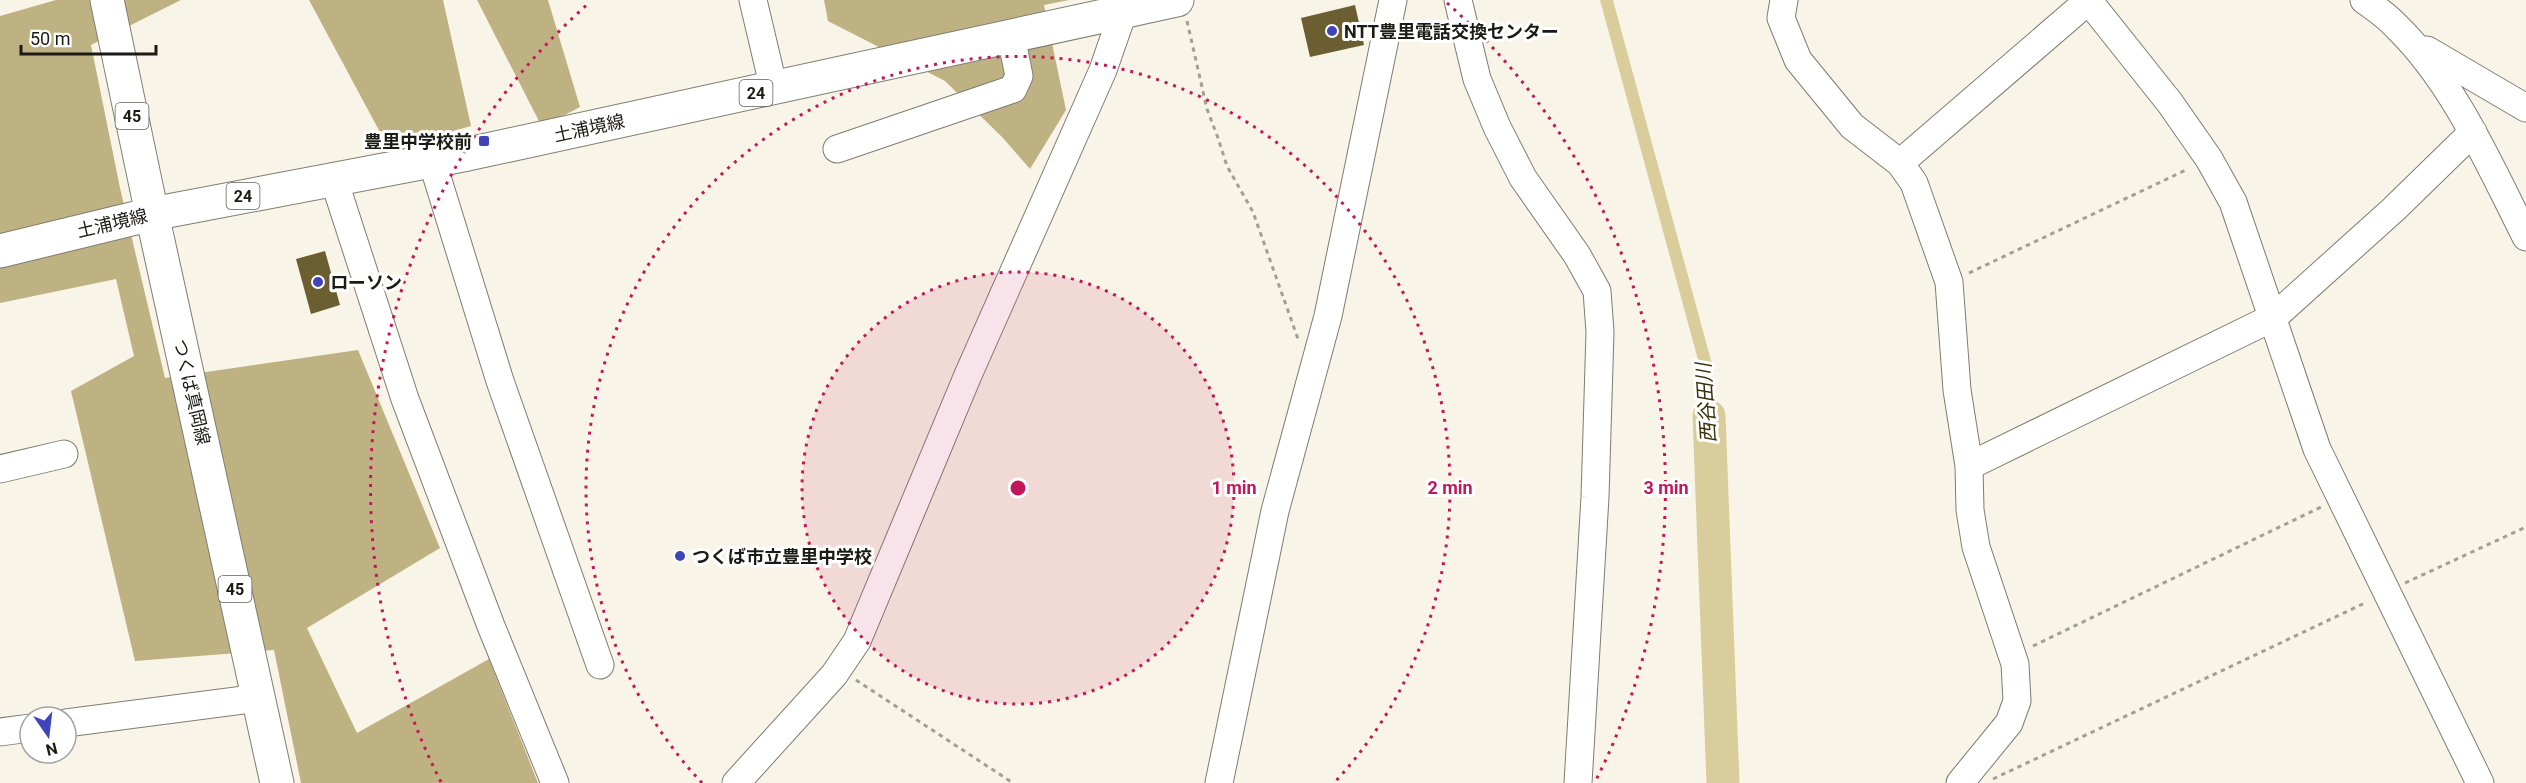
<svg xmlns="http://www.w3.org/2000/svg" width="2526" height="783" font-family="Roboto,'Noto Sans JP',sans-serif">
  <style>
    .forest { fill: #bfb282 }
    .water { fill: #dacd9c }
    .lines { fill: none; stroke-linecap: round; stroke-linejoin: round }
    .river { stroke: #dacd9c; stroke-width: 33 }
    .building { fill: #6b5f31 }
    .minor-casing { stroke: #7f7c70; stroke-width: 29 }
    .major-casing { stroke: #7f7c70; stroke-width: 35 }
    .path { stroke: #a2a096; stroke-width: 3; stroke-dasharray: 4.5 4.5; stroke-linecap: butt }
    .minor { stroke: #fff; stroke-width: 27 }
    .major { stroke: #fff; stroke-width: 33 }
    .ring { fill: none; stroke: #c2185b; stroke-width: 3; stroke-dasharray: 3 6 }
    .poi-dot { fill: #4044b9; stroke: #fff; stroke-width: 2 }
    .labels { text-anchor: middle; dominant-baseline: central; stroke-width: 6; stroke-linejoin: round; paint-order: stroke }
    .shield { fill: #fff; stroke: #5f5f5b; stroke-width: 1.5 }
    .shield-label { font-size: 16px; font-weight: bold; fill: #1b1a15 }
    .poi-label { font-size: 18px; font-weight: bold; fill: #1b1a15; stroke: #fff; text-anchor: start }
    .street-label { font-size: 18px; fill: #1b1a15; stroke: #fff }
    .water-label { font-size: 20px; font-style: italic; fill: #3a3008; stroke: #fff }
    .centre { fill: #c2185b; stroke: #fff; stroke-width: 3 }
    .ring-label { font-size: 18px; text-anchor: middle; font-weight: bold; fill: #c2185b; stroke: #fff; stroke-width: 6; stroke-linejoin: round; paint-order: stroke }
  </style>
  <rect width="100%" height="100%" fill="#f8f4e7"/>
  <path class="forest" d="M56 0H181L91 45 120 188 165 378 358 350 440 548 307 628 357 733 489 659 538 783H301L274 650 135 661 71 391 134 356 116 279 0 303V16Z
    M309 0H443L471 126 389 149Z
    M477 0H548L580 107 542 127Z
    M824 0H1069L1044 5 1066 110 1030 169 1003 138 945 81 828 21Z"/>
  <path class="water" d="M1600 0H1613L1712 364 1718 461H1706L1700 367Z"/>
  <g class="lines">
    <path class="river" d="M1709 416 1723 783"/>
  </g>
  <path class="building" d="M1355 5 1364 45 1310 57 1301 18Z
    M325 251 340 305 311 314 296 259Z"/>
  <g class="lines">
    <g class="minor-casing">
      <path id="minor" d="M753 0 774 89
        M1458 0 1477 79 1497 127 1523 178 1577 255 1597 291 1600 332 1595 497 1578 783
        M1784 0 1781 18 1798 60 1852 126 1900 163 1914 183 1949 282 1957 390 1969 466 1970 510 1976 547 2015 664 2017 701 2009 723 1960 783
        M2088 0 2170 103 2209 159 2233 202 2317 449 2480 783
        M2364 0C2375 8 2387 16 2396 26 2454 82 2490 166 2526 237
        M2420 50H2427L2526 108
        M837 149 1013 89 1019 76 1011 36
        M432 161 500 381 600 665
        M1900 163 2088 1
        M334 180 405 399 491 626 555 783
        M1969 466 2274 317 2394 209 2473 132
        M0 469 64 454
        M66 723 259 698
        M0 732 30 728
        M736 783 834 675 857 641 968 375 1103 70 1120 21 1117 12
        M1219 783 1275 511 1328 316 1393 0"/>
    </g>
    <g class="major-casing">
      <path id="major" d="M107 0 152 214 277 783
        M0 251 152 214 468 154 1177 0"/>
    </g>
    <path class="path" d="M1187 21 1207 109 1218 138 1227 166 1253 212 1298 339
      M1969 273 2188 169
      M2405 583 2526 527
      M2033 646 2321 507
      M856 680 1013 783
      M1993 779 2367 602"/>
    <use href="#minor" class="minor"/>
    <use href="#major" class="major"/>
  </g>
  <circle cx="1018" cy="488" r="216" fill="#c2185b" fill-opacity=".12"/>
  <g class="ring">
    <circle cx="1018" cy="488" r="216"/>
    <path d="M702 783A432 432 0 1 1 1334 783"/>
    <path d="M441 782A648 648 0 0 1 589 3M1447 3A648 648 0 0 1 1595 782"/>
  </g>
  <g class="poi-dot">
    <circle cx="1332" cy="31" r="6"/>
    <rect x="478" y="135" width="12" height="12" rx="3"/>
    <circle cx="318" cy="282" r="6"/>
    <circle cx="680" cy="556" r="6"/>
  </g>
  <g class="labels">
    <g class="shield">
      <rect x="739.5" y="80" width="33" height="26" rx="4.5"/>
      <rect x="115.5" y="103" width="33" height="26" rx="4.5"/>
      <rect x="226.5" y="183" width="33" height="26" rx="4.5"/>
      <rect x="218.5" y="576" width="33" height="26" rx="4.5"/>
    </g>
    <g class="shield-label">
      <text x="756" y="93">24</text>
      <text x="132" y="116">45</text>
      <text x="243" y="196">24</text>
      <text x="235" y="589">45</text>
    </g>
    <g class="poi-label">
      <text x="1344" y="31">NTT豊里電話交換センター</text>
      <text x="472" y="141" text-anchor="end">豊里中学校前</text>
      <text x="330" y="282">ローソン</text>
      <text x="692" y="556">つくば市立豊里中学校</text>
    </g>
    <g class="street-label">
      <text transform="translate(589 128) rotate(-12)">土浦境線</text>
      <text transform="translate(112 223) rotate(-13)">土浦境線</text>
      <text transform="translate(192 392) rotate(77)">つくば真岡線</text>
    </g>
    <g class="water-label">
      <text transform="translate(1706 403) rotate(-94)">西谷田川</text>
    </g>
  </g>
  <circle cx="1018" cy="488" r="9" class="centre"/>
  <g class="ring-label">
    <text x="1234" y="494">1 min</text>
    <text x="1450" y="494">2 min</text>
    <text x="1666" y="494">3 min</text>
  </g>
  <g transform="translate(48 735) rotate(166)"><circle r="28" fill="#ffffff" stroke="#a4a3a1" stroke-width="1.5"/>
  <path d="M0-4.5L10 22L0 15L-10 22Z" fill="#4044b9"/>
  <text y="-9" font-size="16" font-weight="bold" text-anchor="middle" fill="#1b1a15">N</text>
  </g>
  <path d="M21 45v9h135v-9" fill="none" stroke="#1b1a15" stroke-width="3"/>
  <text x="30" y="45" font-size="18" fill="#1b1a15" stroke="#ffffff" stroke-width="4.5" paint-order="stroke">50 m</text>
</svg>
